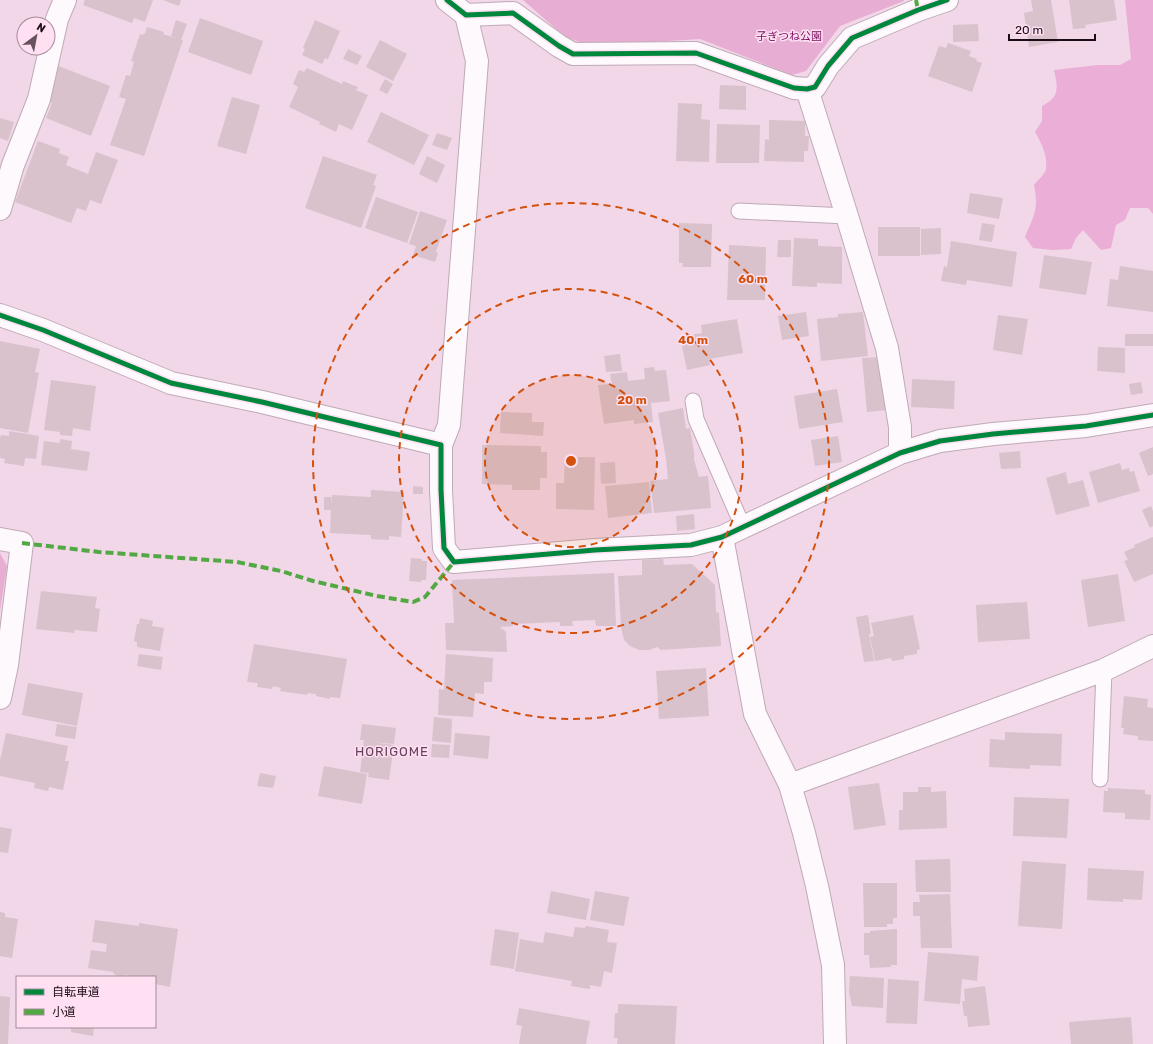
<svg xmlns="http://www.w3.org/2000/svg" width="1153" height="1044" font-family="Rubik,'Noto Sans JP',sans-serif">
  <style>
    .green { fill: #e8add3 }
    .forest { fill: #ebaed6 }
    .building { fill: #d9c2cc }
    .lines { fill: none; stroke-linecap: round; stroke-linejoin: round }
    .lane-casing { stroke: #bfaab7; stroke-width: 17 }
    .street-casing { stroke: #bfaab7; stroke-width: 24 }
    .lane { stroke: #fdf9fc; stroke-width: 15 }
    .street { stroke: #fdf9fc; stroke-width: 22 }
    .quiet { stroke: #52a842; stroke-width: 4; stroke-dasharray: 8 4; stroke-linecap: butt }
    .cycleway-casing { stroke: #fee0f2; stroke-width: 8 }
    .cycleway { stroke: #00873e; stroke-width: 5 }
    .ring { fill: none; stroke: #d4510d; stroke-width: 2; stroke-dasharray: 7 5 }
    .labels { text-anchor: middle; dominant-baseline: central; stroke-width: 3; stroke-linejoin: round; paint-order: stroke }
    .park-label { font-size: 11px; fill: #770d5e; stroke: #fee0f2 }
    .quarter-label { font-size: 13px; letter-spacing: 1px; fill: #6a415c; stroke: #fee0f2 }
    .centre { fill: #d4510d; stroke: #fee0f2; stroke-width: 2 }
    .ring-label { font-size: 12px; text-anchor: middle; font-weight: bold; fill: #d4510d; stroke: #fee0f2; stroke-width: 3; stroke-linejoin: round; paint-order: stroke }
  </style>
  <rect width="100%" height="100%" fill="#f2d7e8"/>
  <path class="green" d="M523 0H904V1L840 26 806 71 792 75 700 39 589 46 564 36Z
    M0 553 7 566 0 611Z"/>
  <path class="forest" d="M1125 0H1153V214L1148 208H1130L1125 220 1116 225 1111 248 1101 250 1083 230 1076 238 1071 249 1052 250 1033 248 1025 237C1034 215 1039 210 1034 185 1037 181 1045 174 1046 169 1048 156 1041 142 1035 132L1042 121V106C1060 97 1058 88 1054 70L1098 65H1120L1131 59Z"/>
  <path class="building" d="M85 0H153L145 22 134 18 132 23 83 5Z
    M163 0H181L179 6Z
    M1031 0H1051L1058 42 1029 47 1024 13 1033 11Z
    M1069 0H1114L1117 20 1085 25 1086 28 1073 29Z
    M200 18 263 41 251 75 188 52Z
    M176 20 187 24 181 40H183L144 156 110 145 126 99 119 97 126 75 130 76 134 62 131 61 140 34 143 35 144 33 145 34 147 27 164 32 163 34 179 39 171 36Z
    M315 20 340 31 328 59 325 58 322 64 302 55 305 49 303 48Z
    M978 24 979 41 953 42V25Z
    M380 40 407 54 393 81 366 67Z
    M948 43 971 51 969 56 977 59 976 61 982 63 972 92 928 76 939 46 946 48Z
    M348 49 362 56 357 65 343 59Z
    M56 65 110 86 91 136 46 118 52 103 47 101 54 84 49 82Z
    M307 68 342 84 343 81 358 87 356 90 368 95 352 130 339 124 336 132 319 124 320 122 289 107 298 87 293 84 299 70 304 72Z
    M385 79 393 84 387 94 379 90Z
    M720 85 746 86V110L719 109Z
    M232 97 260 105 246 154 217 146Z
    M678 103 702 104 701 119 710 120 709 162 676 161Z
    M381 112 429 135 414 165 367 142Z
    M0 118 14 122 8 141 0 138Z
    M769 120 805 121V136H809L808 151H804V162L764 161 765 139 769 140Z
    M717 124 760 125 759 163H716Z
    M437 133 452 138 447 150 432 145Z
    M38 141 60 149 59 153 69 157 66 165 88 174 96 152 118 160 101 204 90 200 86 211 77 208 71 223 15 202Z
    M323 156 377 175 373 185 376 186 361 228 305 208Z
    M427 156 445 165 437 183 419 174Z
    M970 193 1003 198 999 219 967 213Z
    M376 197 418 212 407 243 365 228Z
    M420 211 447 220 436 252 438 253 435 262 413 255 416 246 409 244Z
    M679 223 712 224 711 267H682L683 263H679Z
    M982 223 995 225 992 242 979 240Z
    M878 227H920V256H878Z
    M941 228V254L921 255V229Z
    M794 238 818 239V246L842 247V284L817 283V287L792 286Z
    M778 240H791V257H777Z
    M951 241 1017 252 1012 287 967 280 966 285 941 281 944 266 947 267Z
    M729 245 766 247 765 300H727Z
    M1044 255 1092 262 1086 295 1039 288Z
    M1120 266 1153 271V312L1107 306 1110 279 1118 280Z
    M806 312 809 336 782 340 778 316Z
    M863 312 868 356 821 361 817 319 838 317V314Z
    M998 315 1028 319 1022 355 993 350Z
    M737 319 743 353 709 359 710 365 687 370 680 337 702 333 701 325Z
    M1125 334H1153V346H1125Z
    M0 341 40 349 35 372 39 373 28 433 0 428Z
    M1098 347 1125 348V373L1097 371Z
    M620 354 622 371 606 372 604 356Z
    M882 357 887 410 867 412 862 358Z
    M654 367 655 371 666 370 670 401 651 403 653 422 634 424V420L604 424 598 385 612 384 610 374 627 372 628 381 645 379 644 368Z
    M912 379 955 381 954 409 911 407Z
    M51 380 96 386 90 431 73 428 72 436 60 435V432L44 430Z
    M1141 382 1143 393 1131 395 1129 384Z
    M837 389 843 422 799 429 794 396Z
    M683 408 686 429 690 428 694 452V460L699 477 708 476 711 508 654 513 650 481 668 479 666 459 658 413Z
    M501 412 532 413V422H544L543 436 500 433Z
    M9 431 39 436 36 459 25 458 24 466 4 463 5 459 0 458V438L1 435 9 436Z
    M838 436 842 462 815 466 811 440Z
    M60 439 72 441 71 449 90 452 87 471 41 465 44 441 60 443Z
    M482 445 541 446V452H547V478H540V490H512V485L482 484Z
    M1153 447V474L1148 476 1139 453Z
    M1020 451 1021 468 1001 469 999 453Z
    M565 457H595L594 510 556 509V483H564Z
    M615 462 616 483 601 484 600 463Z
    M1120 463 1122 470 1129 468 1130 472 1134 471 1140 491 1098 503 1089 472Z
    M1066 472 1068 484 1083 480 1090 506 1056 515 1046 478Z
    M649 482 652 513 608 518 605 486Z
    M413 486 423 487V494H413Z
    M371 490 404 492 401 537 389 536V540L371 539V535L330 533 331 510H324V497H331V505L332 495 371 497Z
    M1151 506 1153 511V526L1150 528 1142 510Z
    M694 514 695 529 677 531 676 516Z
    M1153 537V574L1134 582 1124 561 1128 560 1124 552 1135 547 1134 545Z
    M411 558 422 559V561H427L426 580H421V582L409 581Z
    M663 559 664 565 692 564 715 585 716 612 719 613 721 646 661 650 657 647 649 650H639L630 646 624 640 621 627 618 576 642 575V560Z
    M614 573 616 626H596L595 620 572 621 573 626H560V622L513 624V626L500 627 506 632 507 652 446 650 445 623H454L452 580Z
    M1118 574 1125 621 1088 627 1081 580Z
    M41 591 97 597 95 608 100 609 97 632 74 630 75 633 36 629Z
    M1027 602 1030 639 978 642 976 605Z
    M868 615 871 634H869L874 661 864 662 856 617Z
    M913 615 920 649 917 650V654L904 656V659L892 661 891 658 875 661 870 637 874 636 871 623Z
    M140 618 153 621 152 626 164 628 160 651 137 647V642L134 641 137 624H139Z
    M254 644 347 659 340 698 330 697V699L316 696V694L308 693 307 695 280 691 281 688 273 686 272 689 257 687 258 683 247 682Z
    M139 654 163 657 161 670 137 666Z
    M446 654 493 658 492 682H484V694L475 693 473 717 438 715 439 689 444 690Z
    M706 668 709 716 659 719 656 671Z
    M28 683 83 693 77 726 22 715Z
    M1124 696 1148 699 1147 707 1153 708V741L1138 740V736L1123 734 1124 728H1121Z
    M434 717 452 719 451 743 432 741Z
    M57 724 77 727 75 739 55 736Z
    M362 724 396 728 394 744 372 742 394 745 389 780 368 777 369 773 360 772 364 740H360Z
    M1005 732 1062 734 1061 766 1030 765V769L989 767 990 739 1005 740Z
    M6 733 68 746 65 761H69L63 790 49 787 48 791 34 788 35 783 0 776V760Z
    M455 733 490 736 488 759 453 755Z
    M432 744 450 745 449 758 431 757Z
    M324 766 367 774 362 804 318 796Z
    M260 773 276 776 273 788 257 786Z
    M879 783 886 825 854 830 848 787Z
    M918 787H931V792L946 791 947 828 899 830V810H903V792H918Z
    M1108 788 1145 790V794L1151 795 1150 820 1125 819V813L1103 812 1104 791H1108Z
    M1014 797 1069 799 1067 838 1013 836Z
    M0 827 12 829 8 853 0 852Z
    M950 859 951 892H916L915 860Z
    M1022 861 1066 864 1062 929 1018 926Z
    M1088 868 1144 871 1142 900 1123 899V902L1087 900Z
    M863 883H897V918H893V924H887V927H864Z
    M551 891 590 899 586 920 547 913Z
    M595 891 629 897 624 926 590 920Z
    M950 894 952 948H921L920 916H913V902H920L919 895Z
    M0 912 5 913V917L18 919 12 958 0 956Z
    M95 920 139 926V923L178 929 170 987 155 984V977H133L125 975 122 977 115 975 113 972 88 968 91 950 106 952 107 944 92 942Z
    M586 926 609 930 607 942 617 943 612 973 604 971 601 987 590 985V989L571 986 572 981 515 971 520 939 543 943 545 932 573 937 575 927 585 928Z
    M495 929 519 933 514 969 490 965Z
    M897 929V965H891V967L870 968 869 955H864V933H870V931Z
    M928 952 979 956 977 981 962 979 960 1004 924 1001Z
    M850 976 884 978 883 1008 852 1006 849 992Z
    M888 979 919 981 917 1024 886 1023Z
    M985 986 990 1025 968 1027 967 1016H964L962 1001H965L964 989Z
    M0 996 10 997 8 1044H0Z
    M618 1004 677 1006 675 1044H617L618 1038H614L615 1013H618Z
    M519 1008 590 1021 586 1044H519L522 1026 516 1025Z
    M1131 1017 1133 1044H1071L1069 1022Z
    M71 1027H94L93 1036 71 1032Z"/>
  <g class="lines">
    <g class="lane-casing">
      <path id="lane" d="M739 211 847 216
        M693 401 696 419 743 527
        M1100 779 1104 670"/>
    </g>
    <g class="street-casing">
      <path id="street" d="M447 0 466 15 513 13 559 46 573 54 696 53 794 88 807 89 815 87 828 66 852 38 918 10 947 0
        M807 89 847 216 887 348 900 427V453
        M0 209 13 165 39 99 57 19 65 0
        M0 315 43 330 171 383 262 402 441 445V490L444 548 454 562 595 550 691 545 722 537 900 453 940 441 993 434 1086 426 1153 415
        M441 445 449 425 477 61 466 15
        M722 537 755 714 790 785 804 833 817 886 833 965 835 1044
        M0 539 22 543 7 665 0 698
        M790 785 1104 670 1153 646"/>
    </g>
    <use href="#lane" class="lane"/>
    <use href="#street" class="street"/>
    <path class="quiet" d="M916 0 918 10
      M22 543 99 552 237 562 281 571 313 581 377 596 413 602 425 597 454 562"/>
    <g class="cycleway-casing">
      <path id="cycleway" d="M447 0 466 15 513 13 559 46 573 54 696 53 794 88 807 89 815 87 828 66 852 38 918 10 947 0
        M0 315 43 330 171 383 262 402 441 445V490L444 548 454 562 595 550 691 545 722 537 900 453 940 441 993 434 1086 426 1153 415"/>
    </g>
    <use href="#cycleway" class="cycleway"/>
  </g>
  <circle cx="571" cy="461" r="86" fill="#d4510d" fill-opacity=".12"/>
  <g class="ring">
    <circle cx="571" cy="461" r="86"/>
    <circle cx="571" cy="461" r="172"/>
    <circle cx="571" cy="461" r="258"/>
  </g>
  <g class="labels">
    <g class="park-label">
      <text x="789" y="36">子ぎつね公園</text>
    </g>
    <g class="quarter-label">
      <text x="392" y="751">HORIGOME</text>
    </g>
  </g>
  <circle cx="571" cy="461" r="6" class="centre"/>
  <g class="ring-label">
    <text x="753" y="283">60 m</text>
    <text x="693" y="344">40 m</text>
    <text x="632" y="404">20 m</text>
  </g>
  <rect x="16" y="976" width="140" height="52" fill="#fee0f2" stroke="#a48b9a"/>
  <rect x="24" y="989" width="20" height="6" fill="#00873e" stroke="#a48b9a"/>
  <text x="52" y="996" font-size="12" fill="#1c0c17">自転車道</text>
  <rect x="24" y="1009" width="20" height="6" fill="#52a842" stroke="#a48b9a"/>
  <text x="52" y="1016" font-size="12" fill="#1c0c17">小道</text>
  <g transform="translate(36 36) rotate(32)"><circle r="19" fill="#fee0f2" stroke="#a48b9a"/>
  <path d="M0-3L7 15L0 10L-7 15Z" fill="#675360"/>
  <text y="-6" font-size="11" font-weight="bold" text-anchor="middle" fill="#1c0c17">N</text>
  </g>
  <path d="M1009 34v6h86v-6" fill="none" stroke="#1c0c17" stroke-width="2"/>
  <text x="1015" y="34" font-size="12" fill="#1c0c17" stroke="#fee0f2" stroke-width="3" paint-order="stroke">20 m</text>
</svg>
